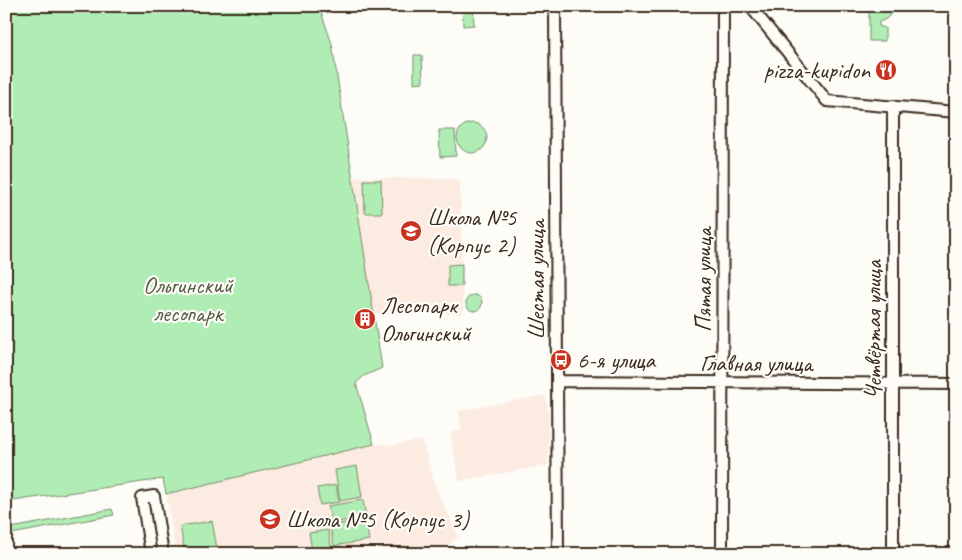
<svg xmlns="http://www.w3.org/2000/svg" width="962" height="560" font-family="Caveat,sans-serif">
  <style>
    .built { fill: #fcebe1 }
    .green { fill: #b0edb4; stroke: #768c69 }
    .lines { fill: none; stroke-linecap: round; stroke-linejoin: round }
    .minor-casing { stroke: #3b2a1e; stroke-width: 14 }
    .minor { stroke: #fdfcf7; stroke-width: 10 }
    .labels { text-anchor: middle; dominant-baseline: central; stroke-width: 4.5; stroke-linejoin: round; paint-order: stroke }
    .poi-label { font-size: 24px; fill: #3b2a1e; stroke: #fdfcf7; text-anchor: start }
    .street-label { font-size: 24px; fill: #3b2a1e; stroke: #fdfcf7 }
    .park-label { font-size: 24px; fill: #585b44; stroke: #fdfcf7 }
  </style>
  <rect width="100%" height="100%" fill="#fdfcf7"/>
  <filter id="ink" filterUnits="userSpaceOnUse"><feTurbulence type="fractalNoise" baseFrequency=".02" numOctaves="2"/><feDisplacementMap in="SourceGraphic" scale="10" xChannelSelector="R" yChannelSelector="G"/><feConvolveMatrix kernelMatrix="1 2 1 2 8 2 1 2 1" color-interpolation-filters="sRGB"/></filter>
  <g filter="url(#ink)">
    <path class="built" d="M352 177 460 179 463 314H373Z
      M545 395 549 415 548 465 459 481 450 432 462 431 458 411Z
      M422 440 435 486 459 536 451 543 423 552 397 550 375 544 327 554H176L166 494 374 444 393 445Z"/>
    <path class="green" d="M6 6H319L332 44 382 368 364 376 356 383 374 444 166 494 163 479 6 502Z
      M462 6H473L474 25 463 26Z
      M897 8 886 19 879 22V26L885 28V41H869V9Z
      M414 55H422L423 82 414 83Z
      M457 138a15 15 0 1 1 30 0a15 15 0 1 1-30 0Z
      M439 130H455L456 156 440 157Z
      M364 180H381L382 213H365Z
      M462 264V286H448V265Z
      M466 303a8 8 0 1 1 16 0a8 8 0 1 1-16 0Z
      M357 466 362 497 340 501 335 470Z
      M336 485 339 502 320 505 317 488Z
      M363 500 366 517 332 523 328 506Z
      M112 509 114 515 6 535V529Z
      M365 519 369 540 334 546 330 526Z
      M212 521 218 554H185L180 526Z
      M328 530 331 547 312 550 309 533Z"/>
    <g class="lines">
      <g class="minor-casing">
        <path id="minor" d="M555 6 558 554
          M750 6 827 101 956 112
          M557 381 956 384
          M151 554 142 498 154 496 163 554
          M722 554 723 6
          M893 554V106"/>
      </g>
      <use href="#minor" class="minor"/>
    </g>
  </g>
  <defs>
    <g id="restaurant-disc" transform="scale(1.125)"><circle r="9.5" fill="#c8321e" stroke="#fdfcf7"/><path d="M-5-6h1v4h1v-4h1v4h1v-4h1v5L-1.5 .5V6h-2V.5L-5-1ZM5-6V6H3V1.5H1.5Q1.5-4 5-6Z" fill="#fff"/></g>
    <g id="school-disc" transform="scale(1.125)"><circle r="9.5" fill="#c8321e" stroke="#fdfcf7"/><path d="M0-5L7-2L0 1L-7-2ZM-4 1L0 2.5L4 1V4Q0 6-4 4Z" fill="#fff"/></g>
    <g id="building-disc" transform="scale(1.125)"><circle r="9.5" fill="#c8321e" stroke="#fdfcf7"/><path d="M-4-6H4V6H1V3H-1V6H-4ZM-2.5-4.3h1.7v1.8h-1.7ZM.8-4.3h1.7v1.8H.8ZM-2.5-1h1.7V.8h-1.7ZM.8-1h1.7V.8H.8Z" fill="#fff"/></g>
    <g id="bus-disc" transform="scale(1.125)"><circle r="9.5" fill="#c8321e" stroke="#fdfcf7"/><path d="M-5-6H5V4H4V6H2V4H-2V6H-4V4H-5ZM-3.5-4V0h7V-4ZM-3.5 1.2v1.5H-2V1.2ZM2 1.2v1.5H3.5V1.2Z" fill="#fff"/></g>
  </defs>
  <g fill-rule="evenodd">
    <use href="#restaurant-disc" x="886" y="70"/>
    <use href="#school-disc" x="411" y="231"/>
    <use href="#building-disc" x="365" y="319"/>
    <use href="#bus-disc" x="561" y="360"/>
    <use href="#school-disc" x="270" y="519"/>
  </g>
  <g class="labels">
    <g class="poi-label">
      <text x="870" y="70" text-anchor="end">pizza-kupidon</text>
      <text x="427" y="217">Школа №5<tspan x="427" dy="28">(Корпус 2)</tspan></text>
      <text x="381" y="305">Лесопарк<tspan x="381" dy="28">Ольгинский</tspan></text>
      <text x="577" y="360">6-я улица</text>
      <text x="286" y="519">Школа №5 (Корпус 3)</text>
    </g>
    <g class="street-label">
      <text transform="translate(536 280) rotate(-90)">Шестая улица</text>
      <text transform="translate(703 280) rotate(-90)">Пятая улица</text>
      <text transform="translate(873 330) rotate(-90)">Четвёртая улица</text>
      <text x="756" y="363">Главная улица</text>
    </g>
    <g class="park-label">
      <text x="188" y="285">Ольгинский<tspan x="188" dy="28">лесопарк</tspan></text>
    </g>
  </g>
  <rect width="962" height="560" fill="none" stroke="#fdfcf7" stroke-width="25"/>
  <rect x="12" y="12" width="937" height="535" fill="none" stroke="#3b2a1e" stroke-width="2" filter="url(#ink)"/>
</svg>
